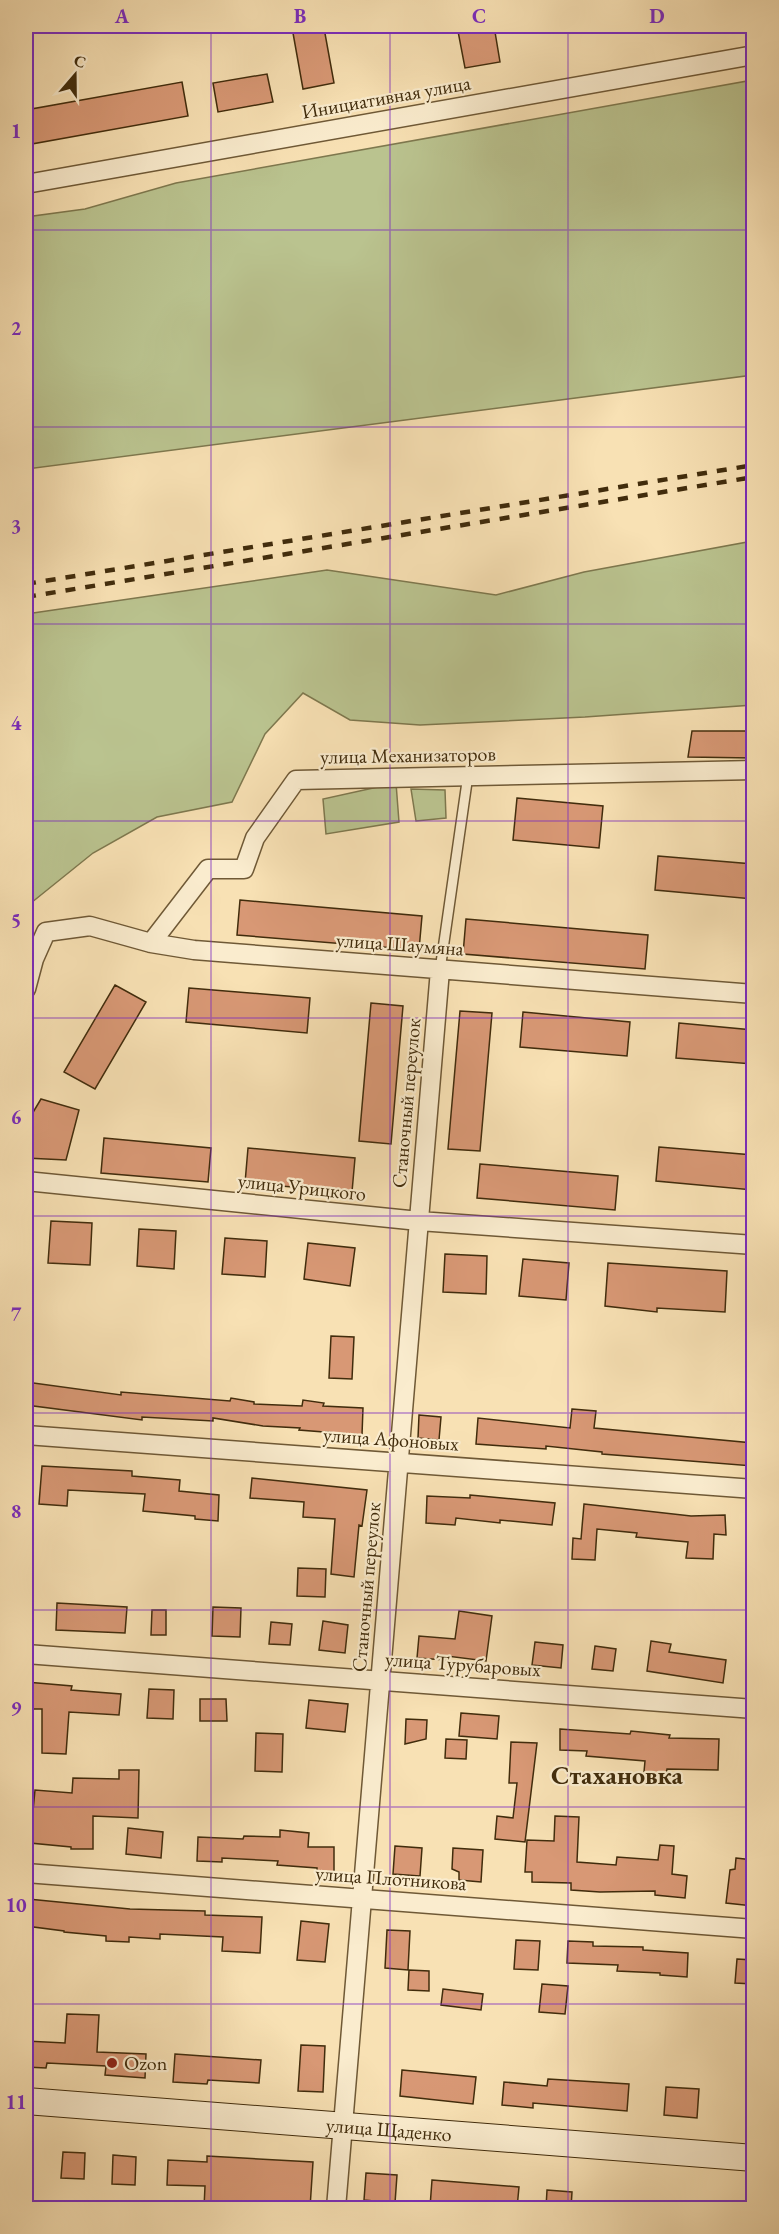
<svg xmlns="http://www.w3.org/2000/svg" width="779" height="2234" font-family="'EB Garamond',serif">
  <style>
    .green { fill: #bac38f; stroke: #7e784e; stroke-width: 1.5 }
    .building { fill: #d89875; stroke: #412c0c; stroke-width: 1.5 }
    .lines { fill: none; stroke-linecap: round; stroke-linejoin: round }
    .lane-casing { stroke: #6f5936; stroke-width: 12 }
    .street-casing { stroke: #6f5936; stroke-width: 21 }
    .secondary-casing { stroke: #412c0c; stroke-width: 28 }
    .lane { stroke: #faecce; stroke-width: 9 }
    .street { stroke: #faecce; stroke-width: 18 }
    .secondary { stroke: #faecce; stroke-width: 26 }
    .rail { stroke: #412c0c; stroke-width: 4.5; stroke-dasharray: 10 10; stroke-linecap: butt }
    .grid { fill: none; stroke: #7b2cbf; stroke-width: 1.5; stroke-opacity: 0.55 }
    .poi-dot { fill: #8f2418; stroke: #faecce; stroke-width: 2 }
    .labels { text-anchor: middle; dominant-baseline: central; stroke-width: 4.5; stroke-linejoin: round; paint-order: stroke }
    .street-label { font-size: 20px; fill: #412c0c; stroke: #faecce }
    .poi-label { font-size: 20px; fill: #412c0c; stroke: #faecce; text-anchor: start }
    .district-label { font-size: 26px; font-weight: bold; fill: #412c0c; stroke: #faecce }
    .neatline { fill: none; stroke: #7b2cbf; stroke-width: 2 }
    .grid-label { font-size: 20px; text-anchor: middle; font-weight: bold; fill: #7b2cbf }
  </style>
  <rect width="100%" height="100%" fill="#f8e1b4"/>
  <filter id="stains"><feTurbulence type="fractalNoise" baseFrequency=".00333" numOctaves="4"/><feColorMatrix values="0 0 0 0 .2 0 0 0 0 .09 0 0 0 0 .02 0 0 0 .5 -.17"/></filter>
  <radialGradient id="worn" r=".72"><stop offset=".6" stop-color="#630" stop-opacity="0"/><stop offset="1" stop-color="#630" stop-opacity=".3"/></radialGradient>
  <path class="green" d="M753 80V375L27 469 26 467V217L85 209 176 183Z
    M753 541V705L585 717 420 725 350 720 303 693 265 734 232 802 157 817 93 853 26 907V616L33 613 327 570 496 595 584 572Z
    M396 783 399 822 326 834 323 799Z
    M411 789 445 790 446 818 416 821Z"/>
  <path class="building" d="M457 26H494L500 62 465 68Z
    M324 28 334 83 303 89 293 33Z
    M267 74 273 102 218 112 213 83Z
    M182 82 188 116 26 145V110Z
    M692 731H753V758L688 757Z
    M517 798 603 806 599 848 513 840Z
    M658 856 753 864V899L655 890Z
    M240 900 422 916 419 950 237 935Z
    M466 919 648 935 645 969 463 954Z
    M115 985 146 1002 95 1089 64 1072Z
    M189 988 310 998 307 1033 186 1022Z
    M371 1003 403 1006 391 1144 359 1141Z
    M460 1011 492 1013 480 1151 448 1149Z
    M523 1012 630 1022 627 1056 520 1047Z
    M679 1023 753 1030V1064L676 1058Z
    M41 1099 79 1110 66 1160 26 1158V1124Z
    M104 1138 211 1148 208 1182 101 1173Z
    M659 1147 753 1155V1190L656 1181Z
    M248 1148 355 1158 352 1192 245 1183Z
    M480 1164 618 1176 615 1210 477 1198Z
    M51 1221 92 1223 90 1265 48 1263Z
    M139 1229 176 1231 174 1269 137 1266Z
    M225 1238 267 1241 265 1277 222 1274Z
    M308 1243 355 1248 350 1286 304 1279Z
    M445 1254 487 1256 486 1294 443 1292Z
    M523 1259 569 1263 566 1300 519 1296Z
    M608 1263 727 1271 725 1312 657 1308V1312L605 1306Z
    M331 1336 354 1337 352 1379 329 1378Z
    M26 1382 121 1395V1392L230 1401 231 1398 254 1402V1404L302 1406 303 1400 324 1403 323 1406 363 1408 362 1435 299 1430 300 1428 263 1426 213 1418V1421L142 1417V1420L26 1405Z
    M572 1409 596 1411 594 1428 753 1443V1466L602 1454V1452L546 1446V1449L476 1444 478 1418 570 1428Z
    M419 1415 441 1417 439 1440 418 1438Z
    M42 1466 132 1471V1476L180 1480 179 1491 219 1495 218 1521 195 1519V1516L143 1511 145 1494 68 1490 67 1506 39 1504Z
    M252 1478 367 1490 362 1526 359 1525 354 1577 331 1574 335 1519 303 1517 304 1502 250 1498Z
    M470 1495 555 1503 552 1525 500 1520V1523L456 1518 455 1525 426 1523 427 1496 470 1498Z
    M584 1504 691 1516 725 1515 726 1535 714 1534 713 1559 686 1558 688 1542 636 1537 637 1533 597 1529 595 1560 572 1559 573 1538 581 1539Z
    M298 1568 326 1569 325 1597 297 1596Z
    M57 1603 127 1607 125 1633 56 1630Z
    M213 1607 241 1608 240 1637 212 1636Z
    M152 1610H166V1635H151Z
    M459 1611 492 1616 486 1661 447 1656 446 1660 417 1658 419 1636 455 1639Z
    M323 1621 348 1625 345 1653 319 1650Z
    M271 1622 292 1624 290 1645 269 1644Z
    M651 1641 671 1644 669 1652 726 1660 723 1683 647 1671Z
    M535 1642 563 1645 561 1668 532 1665Z
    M595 1646 616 1649 613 1671 592 1669Z
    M26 1682 72 1686 71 1690 121 1694 119 1715 69 1712 66 1754 42 1753V1709H26Z
    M149 1689 174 1690 173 1719 147 1718Z
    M200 1699H226L227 1721H200Z
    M309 1700 348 1704 345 1732 306 1728Z
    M461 1713 499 1716 497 1739 459 1736Z
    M406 1719 427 1720 426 1739 405 1744Z
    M560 1729 630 1734 631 1731 670 1735 669 1738 719 1739 718 1770 667 1769 666 1774 644 1772 645 1761 586 1756 587 1751 560 1750Z
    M256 1733 283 1734 282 1772 255 1771Z
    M446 1739 467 1740 466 1759 445 1758Z
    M511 1742 537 1743 525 1842 495 1839 497 1816 513 1818 517 1783H509Z
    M119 1770H139L138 1818 93 1816V1849H71V1847L30 1843 35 1790 72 1793 73 1778 119 1779Z
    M555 1816 579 1817 577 1862 616 1865 617 1857 658 1860 660 1845 674 1846 672 1874 687 1876 685 1898 655 1895V1891L600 1892 571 1890V1883L532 1882V1872H525L527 1840 554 1841Z
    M128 1828 163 1832 161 1858 126 1854Z
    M280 1830 309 1833 308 1847H334V1873H317V1868L277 1865 278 1861 222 1858V1862L197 1861 198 1837 243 1839 244 1836 280 1837Z
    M395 1846 422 1848 420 1876 393 1874Z
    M453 1848 483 1850 481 1882 459 1880V1872L452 1869Z
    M736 1858 753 1860V1906L726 1903 730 1870 735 1869Z
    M28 1899 130 1909 205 1911V1915L262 1917 260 1953 222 1951 223 1937 160 1934V1939L129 1937V1942L106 1941V1936L64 1932V1931L26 1926Z
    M301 1921 329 1924 325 1962 297 1960Z
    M387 1930 410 1931 408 1970 385 1968Z
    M516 1940 540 1941 538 1970 514 1969Z
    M568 1941 593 1942V1946L643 1947V1950L688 1953 687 1977 660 1975V1973L617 1971 618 1965 567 1963Z
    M737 1959 753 1960V1984L735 1983Z
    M409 1970 429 1971V1991L408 1990Z
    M542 1984 568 1986 565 2014 539 2012Z
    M443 1989 483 1994 481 2010 441 2005Z
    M67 2014 99 2015 97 2052 146 2054 145 2078 105 2075 106 2066 47 2063 46 2068 26 2067V2041L65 2043Z
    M301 2045 325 2046 323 2092 298 2091Z
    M175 2054 261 2060 259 2083 208 2080 207 2084 173 2082Z
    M402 2070 476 2077 473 2104 400 2096Z
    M548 2079 629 2084 627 2111 533 2103V2108L502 2105 504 2082 547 2086Z
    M666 2087 699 2089 697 2118 664 2115Z
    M63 2152 85 2153 84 2179 61 2178Z
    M113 2155 136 2157 135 2185 112 2184Z
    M207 2156 313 2162 310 2208H204L205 2186 167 2185 168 2160 207 2162Z
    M366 2173 397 2175 395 2203 364 2200Z
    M432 2180 519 2187 517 2208 430 2207Z
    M547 2190 572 2192 571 2208H546Z"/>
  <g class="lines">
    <g class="lane-casing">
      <path id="lane" d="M440 970 468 775"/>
    </g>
    <g class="street-casing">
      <path id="street" d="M26 184 754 55
        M151 943 208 869H244L255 838 296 780 754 770
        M26 989 34 959 46 932 90 926 151 943 194 950 754 994
        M26 1181 419 1221 754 1245
        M26 1435 754 1489
        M26 1654 754 1709
        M26 1873 754 1929
        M336 2208 440 970"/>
    </g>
    <g class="secondary-casing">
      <g id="secondary">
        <path id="s1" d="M26 2101 754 2158"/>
      </g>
    </g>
    <use href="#lane" class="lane"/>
    <use href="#street" class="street"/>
    <use href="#secondary" class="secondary"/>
    <path class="rail" d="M26 584 754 465
      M26 597 754 477"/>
  </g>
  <path class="grid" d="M211 26V2208M390 26V2208M568 26V2208M26 230H754M26 427H754M26 624H754M26 821H754M26 1018H754M26 1216H754M26 1413H754M26 1610H754M26 1807H754M26 2004H754"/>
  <circle class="poi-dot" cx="112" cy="2063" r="6"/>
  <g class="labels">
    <g class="street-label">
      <text transform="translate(386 97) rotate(-10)">Инициативная улица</text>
      <text transform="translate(408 755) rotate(-1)">улица Механизаторов</text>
      <text transform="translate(400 944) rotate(4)">улица Шаумяна</text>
      <text transform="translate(406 1103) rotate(-85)">Станочный переулок</text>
      <text transform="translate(302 1187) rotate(6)">улица Урицкого</text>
      <text transform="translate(391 1439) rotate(4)">улица Афоновых</text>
      <text transform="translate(366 1587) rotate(-85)">Станочный переулок</text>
      <text transform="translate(463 1664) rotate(4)">улица Турубаровых</text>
      <text transform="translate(391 1878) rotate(4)">улица Плотникова</text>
      <text stroke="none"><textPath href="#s1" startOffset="364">улица Щаденко</textPath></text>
    </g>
    <g class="poi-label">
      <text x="124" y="2063">Ozon</text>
    </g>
    <g class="district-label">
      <text x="617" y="1775">Стахановка</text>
    </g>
  </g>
  <rect width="779" height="2234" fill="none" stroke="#f8e1b4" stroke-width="66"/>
  <g transform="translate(75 75) rotate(20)" stroke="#faecce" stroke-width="4.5" paint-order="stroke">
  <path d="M0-4.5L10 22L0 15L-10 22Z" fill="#412c0c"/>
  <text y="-9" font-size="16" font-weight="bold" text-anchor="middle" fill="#412c0c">С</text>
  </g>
  <rect x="33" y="33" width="713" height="2168" class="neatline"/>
  <g class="grid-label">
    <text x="122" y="23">A</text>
    <text x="300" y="23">B</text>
    <text x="479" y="23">C</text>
    <text x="657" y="23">D</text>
    <text x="16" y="138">1</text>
    <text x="16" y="335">2</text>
    <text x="16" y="533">3</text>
    <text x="16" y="730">4</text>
    <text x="16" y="927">5</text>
    <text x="16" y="1124">6</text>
    <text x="16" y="1321">7</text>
    <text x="16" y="1518">8</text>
    <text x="16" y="1715">9</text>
    <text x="16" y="1912">10</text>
    <text x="16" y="2109">11</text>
  </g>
  <rect width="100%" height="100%" filter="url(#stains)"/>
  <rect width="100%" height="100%" fill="url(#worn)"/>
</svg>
